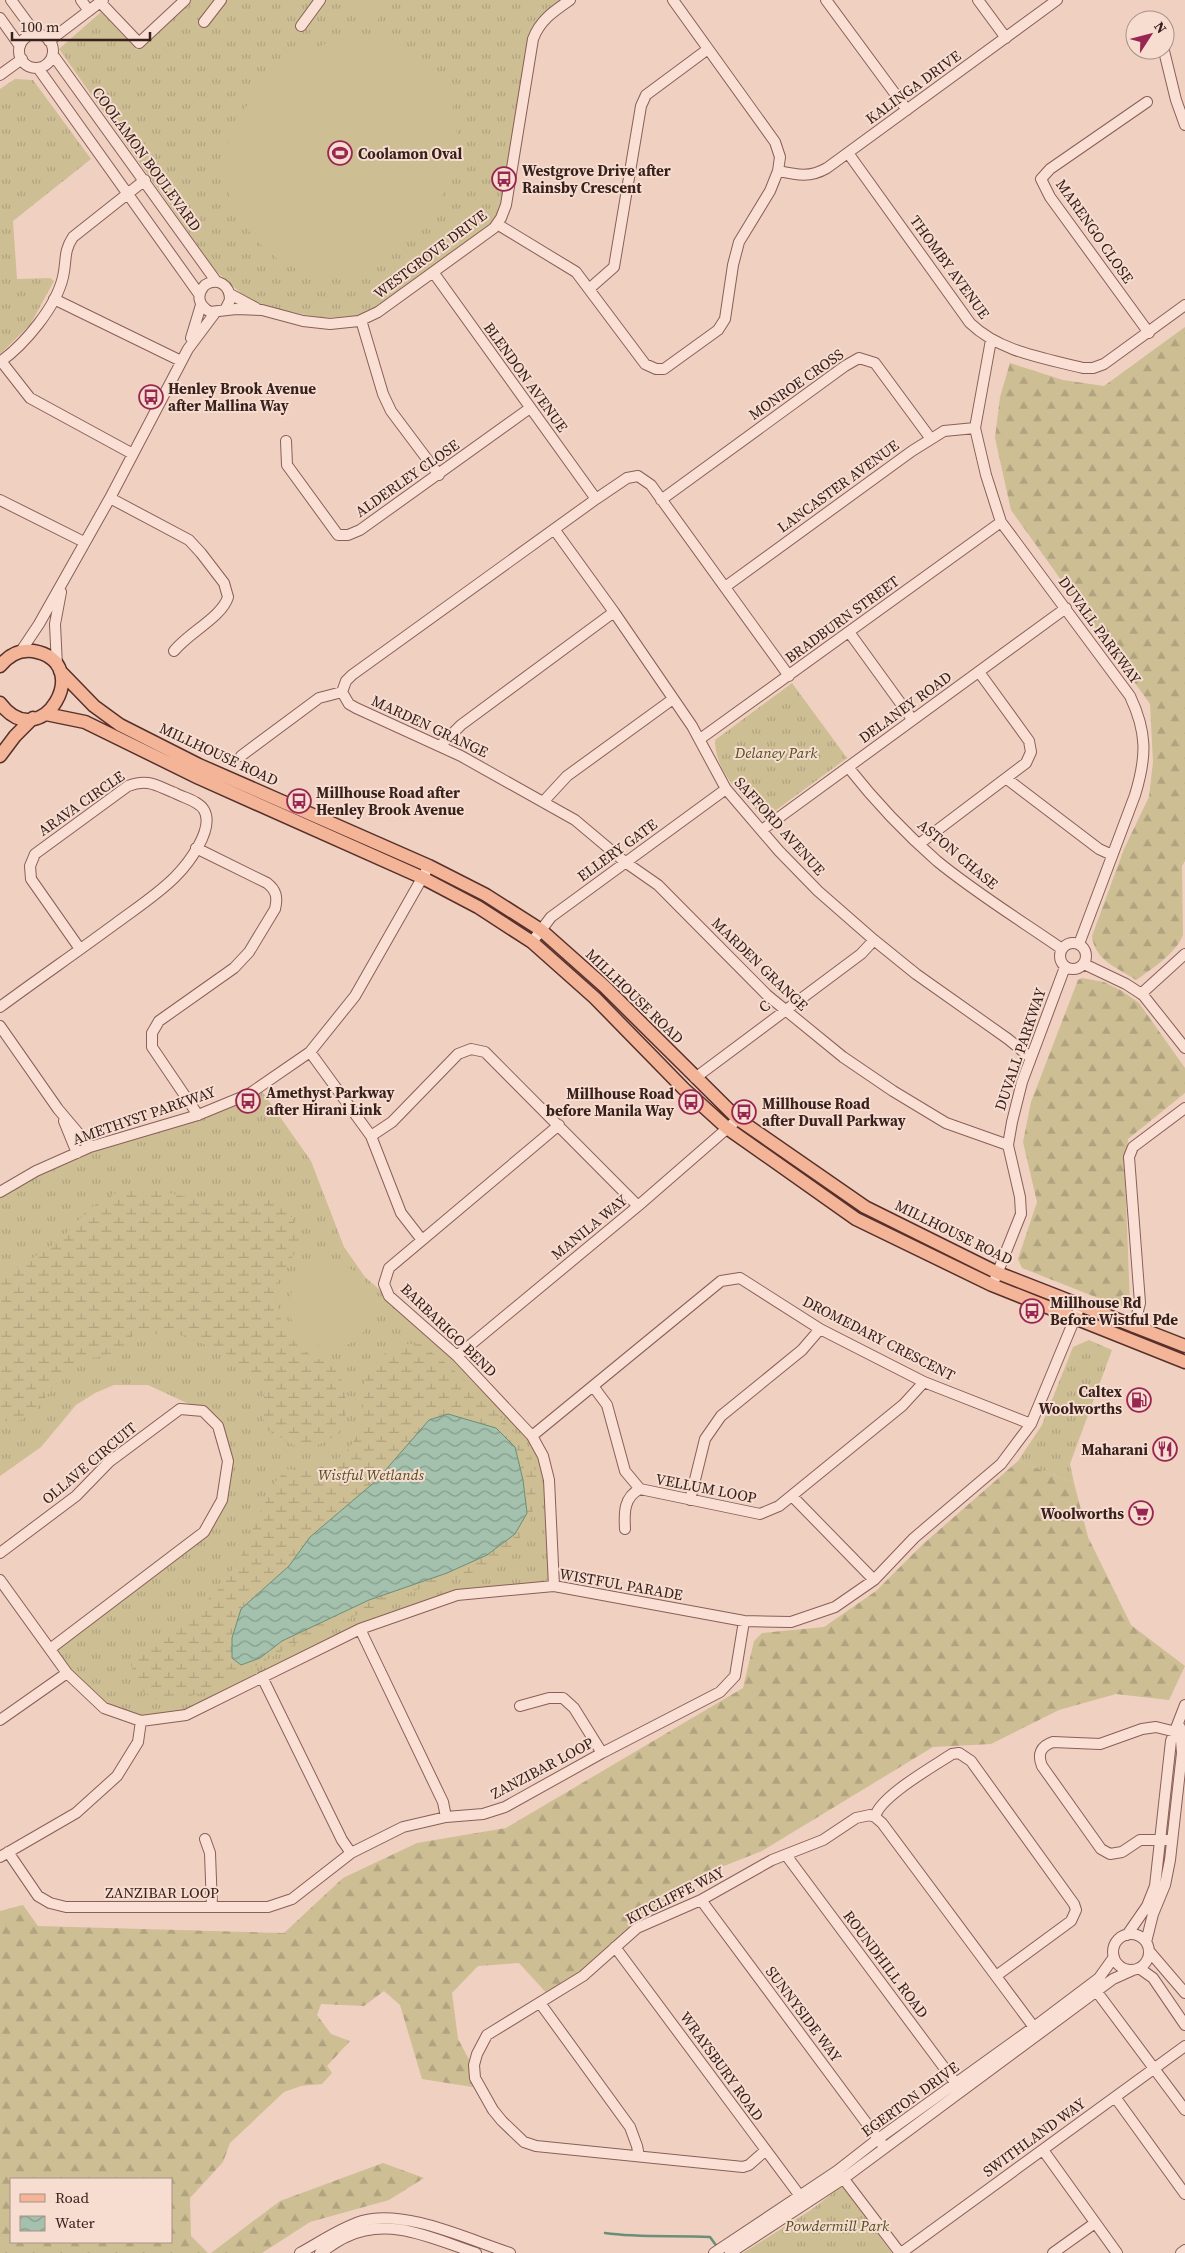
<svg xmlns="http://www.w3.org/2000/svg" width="1185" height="2253" font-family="'Source Serif 4',serif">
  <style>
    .grass { fill: url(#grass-tufts) }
    .forest { fill: url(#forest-firs); fill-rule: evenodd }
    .wetland { fill: url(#wetland-marsh) }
    .pitch { fill: #cdbe94 }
    .water { fill: url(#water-waves); stroke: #6a8f78 }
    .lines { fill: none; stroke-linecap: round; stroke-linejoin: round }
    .stream { stroke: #6a8f78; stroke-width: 2.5 }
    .minor-casing { stroke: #895f58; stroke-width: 12 }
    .major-casing { stroke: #56302c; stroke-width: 15 }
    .minor { stroke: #fae0d4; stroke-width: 10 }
    .major { stroke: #f3b497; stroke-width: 12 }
    .labels { text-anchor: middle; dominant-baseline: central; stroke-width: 4; stroke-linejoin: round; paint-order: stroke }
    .street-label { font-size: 15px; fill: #38201d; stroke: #f6ddd0 }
    .poi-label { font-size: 15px; font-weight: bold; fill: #38201d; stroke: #f6ddd0; text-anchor: start }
    .park-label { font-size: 15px; font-style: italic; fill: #554e23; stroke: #f6ddd0 }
  </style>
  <defs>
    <pattern id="grass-tufts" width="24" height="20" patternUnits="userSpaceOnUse" patternTransform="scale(1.25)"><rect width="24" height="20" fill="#cdbe94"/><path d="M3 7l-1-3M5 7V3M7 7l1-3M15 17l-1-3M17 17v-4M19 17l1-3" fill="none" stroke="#b1a37f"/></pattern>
    <pattern id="forest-firs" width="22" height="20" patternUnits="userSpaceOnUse" patternTransform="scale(1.25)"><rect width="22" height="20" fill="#cdbe94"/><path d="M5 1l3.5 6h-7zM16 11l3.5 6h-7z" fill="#b1a37f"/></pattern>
    <pattern id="wetland-marsh" width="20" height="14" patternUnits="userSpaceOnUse" patternTransform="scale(1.25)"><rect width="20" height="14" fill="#cdbe94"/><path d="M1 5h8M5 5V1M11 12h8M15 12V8" fill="none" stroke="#b1a37f"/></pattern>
    <pattern id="water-waves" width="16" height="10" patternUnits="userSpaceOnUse" patternTransform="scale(1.25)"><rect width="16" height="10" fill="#a3c1ad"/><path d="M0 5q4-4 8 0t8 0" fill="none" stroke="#869c8c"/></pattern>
  </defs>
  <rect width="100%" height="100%" fill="#efd0c1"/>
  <path class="grass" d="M189 0H560L543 14 530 32 503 200 499 213 491 226 380 305 359 316 322 318 261 306 243 295 216 271 59 49 101 12 137 50Z
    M15 79 33 80 91 159 13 221 17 279 50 278 54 281 30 325 0 354V89Z
    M792 683 847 758 768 816 762 815C740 794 715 772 715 740Z
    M259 1087 311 1161 344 1247 365 1277 458 1357 544 1457 554 1586 456 1595 361 1629 185 1715 142 1717 103 1708 50 1649 205 1532 222 1500 229 1462 218 1426 202 1410 148 1385H114L95 1393 76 1405 41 1447 0 1476V1192L35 1171Z
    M1089 1340 1112 1350 1070 1464 1074 1483 1018 1461 1042 1425 1073 1347Z
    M842 2186 892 2253H743L811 2210Z"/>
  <path class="forest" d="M1185 327V861L1182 866 1183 935C1176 953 1152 969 1136 980 1117 967 1095 961 1092 936L1124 849 1149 797 1153 762 1150 704 1011 510 995 438 1000 397 1010 363 1063 380 1104 386Z
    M1082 978 1104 982 1122 991 1139 1003 1185 1068V1093L1128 1139 1125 1175 1130 1304 1126 1309 1022 1268 1018 1259 1037 1202 1023 1142 1031 1102 1078 980Z
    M1018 1461 1074 1483 1088 1537 1131 1625 1185 1666 1169 1700 1116 1694 1059 1710 991 1744 933 1747 762 1851 701 1875 656 1907 551 1998 519 1963 478 1966 452 1993 458 2039 485 2089 422 2079 400 2005 384 1991 364 2006 321 2004 317 2015 331 2034 350 2041 327 2066 332 2073 322 2084 301 2086 284 2092 230 2143 223 2162 190 2198 191 2236 208 2253H0V1911L23 1905 38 1926 284 1933 343 1878 417 1843 506 1828 743 1688 754 1641 762 1633 824 1627 876 1591 922 1545ZM11 2179H171V2242H11Z
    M383 2163 424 2178 389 2200 310 2222 262 2253H211L280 2201Z"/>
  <path class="wetland" d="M124 1190 162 1191 203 1201 242 1197 266 1199 282 1206 293 1219 300 1235C299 1253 287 1262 280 1277 269 1300 283 1331 300 1347 309 1356 326 1362 338 1368 344 1385 353 1417 338 1433 330 1441 314 1446 303 1450L267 1430 262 1412 265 1388 257 1376 238 1367 229 1355 214 1348 180 1335 151 1334 142 1331 132 1336 130 1349 86 1360 70 1371 53 1387 33 1414 18 1421H0V1279L50 1247 70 1230 86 1211 107 1197Z
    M404 1344H420L442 1360 478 1392 523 1443 531 1456 537 1480 532 1516 519 1539 498 1560 469 1574 413 1591 308 1636 221 1686 185 1698 153 1699 136 1686 131 1664 138 1652 159 1646 222 1586 242 1554 258 1516 276 1481 287 1469C327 1476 358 1453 363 1413 364 1400 362 1383 368 1371 375 1356 390 1350 404 1344Z"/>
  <path class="pitch" d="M359 0H381L377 26 355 22Z
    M371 34C400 38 423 53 439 77 512 183 345 357 249 231 237 216 221 182 222 162 223 151 229 140 233 130 257 76 313 37 371 34Z
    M289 1306a42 42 0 1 1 84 0a42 42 0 1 1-84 0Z"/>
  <path class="water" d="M448 1414 496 1428 515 1447 523 1480 527 1513 515 1534 487 1555 447 1573 369 1600 282 1641 260 1658 241 1665 232 1658V1638L241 1609 289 1566 310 1537 377 1480 429 1420Z"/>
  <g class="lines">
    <path class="stream" d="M605 2233C640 2238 675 2235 710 2237L718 2248"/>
    <g class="minor-casing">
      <path id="minor" d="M11 0 36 34
        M81 0 89 11
        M826 0 907 110
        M978 0 1006 38
        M100 2 139 43 185 0
        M0 18 20 46
        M204 22 221 0
        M301 26 320 0
        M19 51a17 17 0 1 1 34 0a17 17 0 1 1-34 0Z
        M49 41 103 0
        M1164 51 1176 100 1185 125
        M53 55 216 281
        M38 68 199 294
        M0 75 22 59
        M1147 102 1050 169 1041 179 1050 197 1149 333
        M848 153 970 323C1000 352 1044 358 1083 368H1093L1104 364 1185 305
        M778 171C797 175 810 178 827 168L1057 0
        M497 224 576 272 645 364 656 369H664L718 330 725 319 733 265 739 242 770 191 778 171 780 157 775 142 673 0
        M433 272 596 499
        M589 289 614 267 641 106 646 95 708 49
        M230 294 256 308
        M54 299 181 361
        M225 310 230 300C230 285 218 277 205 285 196 295 198 305 210 312L236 309 262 310 303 321 330 324 359 321 378 312 494 228 501 218 506 205 533 39C540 20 554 11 570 0
        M361 320 383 394 391 411 439 475
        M191 338 201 305
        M991 340 975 428 986 475 1001 522 1130 696C1147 732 1147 756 1135 795L1079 944
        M1 361 30 398 131 453
        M0 362C25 344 56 307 63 277 67 260 63 252 73 237L145 180
        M286 441 287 465 338 535H348L360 530 530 408
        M110 498 189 540 201 553 224 583 228 597C222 617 188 633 174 651
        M0 500 84 542
        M661 500 845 366 859 358 875 363 931 439
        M554 529 614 612 692 726 726 789 779 851 818 891 874 940 916 974 1008 1039 1031 1058
        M725 587 912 451 944 431 975 428
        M849 632 912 719
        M21 651 39 624 110 498 188 349 215 313
        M57 666 55 624 61 592
        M789 676 651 485 638 476 627 478 596 499 352 675 346 681 342 692 349 704 356 708 461 756 575 820 625 862 658 885 767 995 843 1057 893 1091 946 1123 1008 1145
        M700 739 1001 522
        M440 746 461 725 614 612
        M241 756 319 698 342 692
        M848 767C874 800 905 833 937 861 976 893 1020 920 1062 949
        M1007 779 1099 849 1112 855
        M543 802 567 776 673 699
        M762 830 1066 608
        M919 844 1026 763 1031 752 1029 741 979 672
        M196 848 267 883C276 890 278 897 275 909L249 952 234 968 159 1021 152 1033V1047L198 1115
        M532 942 551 917 726 789
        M1060 956a13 13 0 1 1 26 0a13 13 0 1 1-26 0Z
        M1084 964 1126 984 1143 995 1185 1048
        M1141 994 1185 954
        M0 1007C38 979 77 952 115 924 135 909 157 895 175 877 188 864 215 829 204 810 199 801 184 798 175 793 157 786 148 778 128 786L35 854 30 866 31 879 80 949
        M0 1026 58 1109 90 1147
        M310 1052 371 1136 401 1213 422 1240
        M695 1078 861 954 874 940
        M64 1121 77 1153
        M371 1136 392 1122 458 1054 471 1049 485 1052 638 1206
        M0 1192 36 1171 90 1147 198 1115 249 1094 310 1052 355 996 429 866
        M995 1279 1021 1214 1020 1197 1008 1145 1012 1122 1022 1082 1065 967
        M1134 1327 1140 1303 1129 1157 1133 1147 1185 1108
        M457 1356 638 1206 738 1119
        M593 1386 607 1405 625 1471 640 1489 760 1514 779 1506 903 1405 924 1382
        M532 1436 721 1281 740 1278 820 1329 924 1382 1031 1424
        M792 1496 874 1580
        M690 1500 705 1439 721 1416 802 1350 820 1329
        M625 1529C624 1512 624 1497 640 1489
        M0 1553 76 1496 109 1462 180 1409 203 1411 218 1426 228 1461 222 1500 204 1532 50 1649
        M0 1580 67 1673 104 1708 141 1721 186 1715 360 1629 457 1595 554 1586 744 1621 791 1622 835 1607 874 1580 914 1538 1001 1464 1031 1424 1080 1306
        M554 1586 549 1480 543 1456 532 1436 457 1356 389 1296 384 1284 389 1268 559 1125
        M360 1629 443 1802 446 1817
        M262 1677 342 1840 351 1853
        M520 1706 549 1698H563L574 1708 602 1753
        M0 1720 67 1673
        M875 1817C879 1797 934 1766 952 1754L959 1753 971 1761 1074 1904 1076 1910 1071 1921 996 1976
        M205 1839 210 1853 212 1907
        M1171 1840H1140L1122 1852 1110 1854 1101 1849 1042 1766C1037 1754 1041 1746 1053 1742L1100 1744 1142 1729 1156 1727 1180 1733
        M8 1852 38 1896 50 1903 66 1907H268L292 1899 351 1853 403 1827 446 1817 483 1814 505 1807 602 1753 720 1692 735 1676 744 1621
        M786 1855 960 2089
        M0 1857 76 1813 117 1776 138 1742 141 1721
        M701 1900 882 2144
        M1113 1952a18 18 0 1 1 36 0a18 18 0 1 1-36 0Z
        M1127 1935 1147 1906 1155 1886 1171 1741 1185 1705
        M1146 1942 1153 1914 1165 1885 1170 1860 1182 1753 1180 1727
        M615 1947 803 2200
        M1149 1951 1185 1993
        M1139 1968 1153 1978 1185 2025
        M1097 1992 1185 2110
        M540 2003 630 2127 637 2146 639 2156
        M1115 2097 1185 2194
        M766 2150 749 2165 743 2167 536 2146 524 2142 502 2121 493 2110 475 2078 474 2065 477 2054 487 2035 583 1976 637 1928 701 1900 772 1860 823 1840 856 1818 870 1815 875 1817 882 1823 1039 2034
        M1043 2150 1117 2253
        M840 2174 900 2253
        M300 2253C320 2242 340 2228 362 2221 405 2209 467 2239 510 2253
        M320 2253C328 2248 337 2241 346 2237 390 2216 433 2239 476 2253
        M714 2253 837 2171 878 2139 1034 2027 1099 1978 1114 1957
        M730 2253 843 2179 1113 1979 1133 1970
        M901 2253 1185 2046
        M1053 2253 1095 2223
        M1181 2253 1185 2250"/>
    </g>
    <g class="major-casing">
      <path id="major" d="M0 666C8 656 19 649 33 651 97 662 41 758 0 703
        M60 671 94 706 120 725 199 765 429 866 486 895 541 930 604 986 738 1119 865 1207 998 1273 1185 1346
        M46 714 85 722 199 778 421 877 478 907 532 942 595 998 684 1089 727 1128 856 1219 992 1285 1185 1362
        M0 756 15 736 33 718"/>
    </g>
    <use href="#minor" class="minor"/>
    <use href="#major" class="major"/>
  </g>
  <defs>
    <g id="stadium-ring" transform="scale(1.25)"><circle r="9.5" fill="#f6ddd0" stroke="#992652" stroke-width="1.5"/><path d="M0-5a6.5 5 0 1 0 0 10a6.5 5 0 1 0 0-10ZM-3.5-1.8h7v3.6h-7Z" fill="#992652"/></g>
    <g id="bus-ring" transform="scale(1.25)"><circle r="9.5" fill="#f6ddd0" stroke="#992652" stroke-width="1.5"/><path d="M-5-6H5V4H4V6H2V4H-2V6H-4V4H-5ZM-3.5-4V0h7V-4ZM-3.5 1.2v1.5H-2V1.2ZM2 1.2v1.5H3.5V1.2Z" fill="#992652"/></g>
    <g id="fuel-ring" transform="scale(1.25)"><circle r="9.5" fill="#f6ddd0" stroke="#992652" stroke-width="1.5"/><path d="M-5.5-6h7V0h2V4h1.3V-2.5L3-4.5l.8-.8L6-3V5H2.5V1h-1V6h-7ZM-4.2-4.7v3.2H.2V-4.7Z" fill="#992652"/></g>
    <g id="restaurant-ring" transform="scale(1.25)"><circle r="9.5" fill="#f6ddd0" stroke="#992652" stroke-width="1.5"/><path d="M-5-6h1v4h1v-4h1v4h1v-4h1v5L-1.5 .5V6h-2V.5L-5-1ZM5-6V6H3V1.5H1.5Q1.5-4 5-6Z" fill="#992652"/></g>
    <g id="supermarket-ring" transform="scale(1.25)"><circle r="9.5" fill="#f6ddd0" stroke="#992652" stroke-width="1.5"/><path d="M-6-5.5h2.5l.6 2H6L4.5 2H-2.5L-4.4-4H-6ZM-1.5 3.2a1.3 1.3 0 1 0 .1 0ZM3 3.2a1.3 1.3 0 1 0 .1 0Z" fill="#992652"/></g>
  </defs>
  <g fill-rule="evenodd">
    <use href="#stadium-ring" x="340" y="153"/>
    <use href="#bus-ring" x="504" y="179"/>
    <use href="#bus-ring" x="151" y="397"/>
    <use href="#bus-ring" x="299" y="801"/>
    <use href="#bus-ring" x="248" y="1101"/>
    <use href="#bus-ring" x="691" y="1102"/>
    <use href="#bus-ring" x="744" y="1112"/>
    <use href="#bus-ring" x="1032" y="1311"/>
    <use href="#fuel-ring" x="1139" y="1400"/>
    <use href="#restaurant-ring" x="1165" y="1449"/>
    <use href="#supermarket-ring" x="1141" y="1513"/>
  </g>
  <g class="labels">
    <g class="street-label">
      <text transform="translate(913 87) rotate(-36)">KALINGA DRIVE</text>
      <text transform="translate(147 159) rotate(54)">COOLAMON BOULEVARD</text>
      <text transform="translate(1095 231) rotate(55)">MARENGO CLOSE</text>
      <text transform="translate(430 254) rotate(-37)">WESTGROVE DRIVE</text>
      <text transform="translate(950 267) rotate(54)">THOMBY AVENUE</text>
      <text transform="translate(526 377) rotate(54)">BLENDON AVENUE</text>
      <text transform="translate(796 384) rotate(-35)">MONROE CROSS</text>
      <text transform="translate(407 478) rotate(-35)">ALDERLEY CLOSE</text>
      <text transform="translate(838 486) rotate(-36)">LANCASTER AVENUE</text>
      <text transform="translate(842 619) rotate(-36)">BRADBURN STREET</text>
      <text transform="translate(1100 630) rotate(54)">DUVALL PARKWAY</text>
      <text transform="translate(905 707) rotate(-36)">DELANEY ROAD</text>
      <text transform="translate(430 726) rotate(25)">MARDEN GRANGE</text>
      <text transform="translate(219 754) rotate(25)">MILLHOUSE ROAD</text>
      <text transform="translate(81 803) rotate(-35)">ARAVA CIRCLE</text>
      <text transform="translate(780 826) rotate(48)">SAFFORD AVENUE</text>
      <text transform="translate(617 850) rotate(-36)">ELLERY GATE</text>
      <text transform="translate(958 854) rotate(40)">ASTON CHASE</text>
      <text transform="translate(760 964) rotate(44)">MARDEN GRANGE</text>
      <text transform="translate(635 996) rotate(44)">MILLHOUSE ROAD</text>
      <text transform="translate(764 1006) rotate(-36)">C</text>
      <text transform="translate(1020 1049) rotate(-71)">DUVALL PARKWAY</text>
      <text transform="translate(144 1115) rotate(-19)">AMETHYST PARKWAY</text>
      <text transform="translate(589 1227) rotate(-39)">MANILA WAY</text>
      <text transform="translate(954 1232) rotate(26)">MILLHOUSE ROAD</text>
      <text transform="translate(449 1330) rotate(44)">BARBARIGO BEND</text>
      <text transform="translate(879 1338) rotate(27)">DROMEDARY CRESCENT</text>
      <text transform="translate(89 1463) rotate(-40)">OLLAVE CIRCUIT</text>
      <text transform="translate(706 1488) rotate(11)">VELLUM LOOP</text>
      <text transform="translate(621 1584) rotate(10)">WISTFUL PARADE</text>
      <text transform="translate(542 1768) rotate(-28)">ZANZIBAR LOOP</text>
      <text x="162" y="1892">ZANZIBAR LOOP</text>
      <text transform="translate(675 1895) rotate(-27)">KITCLIFFE WAY</text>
      <text transform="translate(886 1964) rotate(53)">ROUNDHILL ROAD</text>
      <text transform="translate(804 2014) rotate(53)">SUNNYSIDE WAY</text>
      <text transform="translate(722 2066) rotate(54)">WRAYSBURY ROAD</text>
      <text transform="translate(910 2099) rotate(-36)">EGERTON DRIVE</text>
      <text transform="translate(1034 2137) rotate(-36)">SWITHLAND WAY</text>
    </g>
    <g class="poi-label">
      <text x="358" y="153">Coolamon Oval</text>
      <text x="522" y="170">Westgrove Drive after<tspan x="522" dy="17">Rainsby Crescent</tspan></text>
      <text x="168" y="388">Henley Brook Avenue<tspan x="168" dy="17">after Mallina Way</tspan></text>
      <text x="316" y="792">Millhouse Road after<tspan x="316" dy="17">Henley Brook Avenue</tspan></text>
      <text x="266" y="1092">Amethyst Parkway<tspan x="266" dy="17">after Hirani Link</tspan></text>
      <text x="674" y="1093" text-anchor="end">Millhouse Road<tspan x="674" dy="17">before Manila Way</tspan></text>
      <text x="762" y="1103">Millhouse Road<tspan x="762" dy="17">after Duvall Parkway</tspan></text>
      <text x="1050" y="1302">Millhouse Rd<tspan x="1050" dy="17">Before Wistful Pde</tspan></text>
      <text x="1122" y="1391" text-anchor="end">Caltex<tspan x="1122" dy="17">Woolworths</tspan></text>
      <text x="1148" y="1449" text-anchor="end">Maharani</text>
      <text x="1124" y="1513" text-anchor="end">Woolworths</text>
    </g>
    <g class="park-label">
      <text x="776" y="752">Delaney Park</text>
      <text x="371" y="1474">Wistful Wetlands</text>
      <text x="837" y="2225">Powdermill Park</text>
    </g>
  </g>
  <rect x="10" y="2178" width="162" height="65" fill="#f6ddd0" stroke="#aa9188"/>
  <rect x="20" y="2194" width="25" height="8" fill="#f3b497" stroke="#aa9188"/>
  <text x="55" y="2203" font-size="15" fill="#38201d">Road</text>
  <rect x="20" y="2216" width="25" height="15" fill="url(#water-waves)" stroke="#aa9188"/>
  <text x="55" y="2228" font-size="15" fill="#38201d">Water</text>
  <g transform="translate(1150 35) rotate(54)"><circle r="24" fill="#f6ddd0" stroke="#aa9188"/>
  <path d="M0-4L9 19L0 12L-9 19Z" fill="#992652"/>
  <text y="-8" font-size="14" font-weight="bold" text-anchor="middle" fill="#38201d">N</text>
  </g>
  <path d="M12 32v8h138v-8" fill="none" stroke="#38201d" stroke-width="2.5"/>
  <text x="20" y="32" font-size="15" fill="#38201d" stroke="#f6ddd0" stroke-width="4" paint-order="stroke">100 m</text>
</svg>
